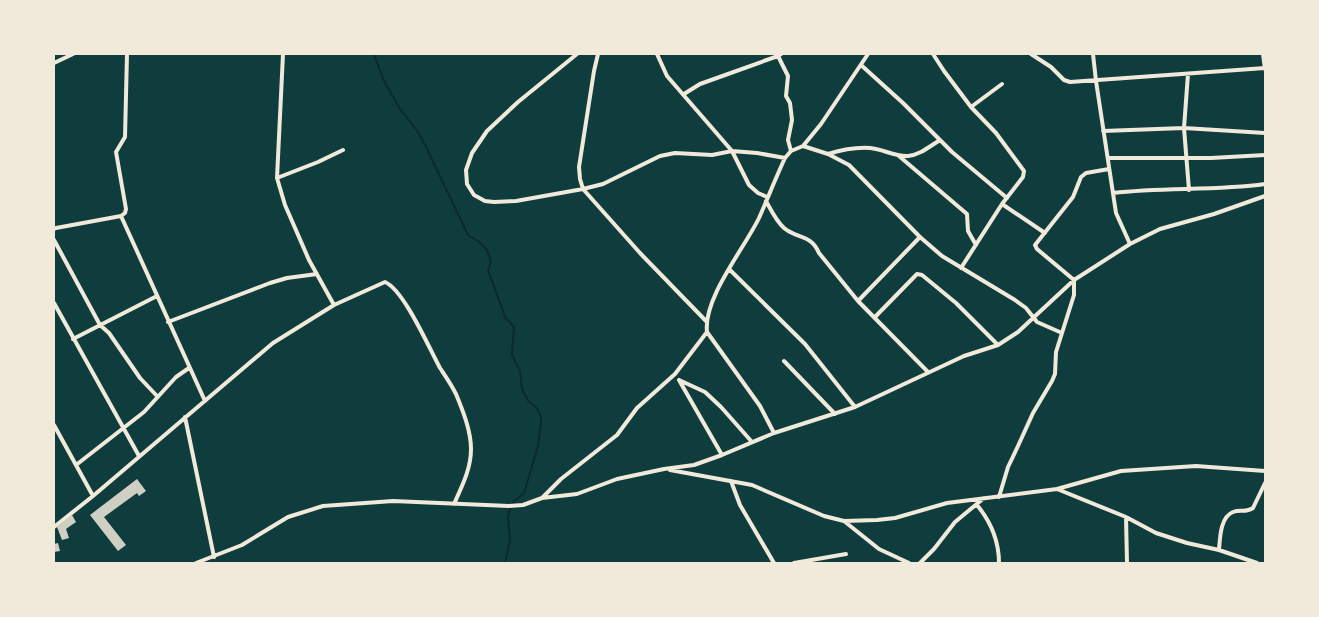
<svg xmlns="http://www.w3.org/2000/svg" width="1319" height="617" font-family="'DejaVu Sans',sans-serif">
  <style>
    .lines { fill: none; stroke-linecap: round; stroke-linejoin: round }
    .stream { stroke: #0a2a2b; stroke-width: 2 }
    .building { fill: #cfcfc3 }
    .minor { stroke: #f1e9da; stroke-width: 4 }
  </style>
  <rect width="100%" height="100%" fill="#0f3d3e"/>
  <g class="lines">
    <path class="stream" d="M374 54 383 79 400 109 418 132 426 147 468 235 478 241 487 250 491 262 488 270 499 300 505 317 514 327 512 355 520 371 522 389 529 402 536 407 541 417V424L538 446 524 493 513 502
      M505 563 510 540 508 517 510 509"/>
  </g>
  <path class="building" d="M137 479 146 491 139 496 137 493 104 517 126 545 118 551 90 515Z
    M72 515 76 522 66 529 69 538 62 540 57 527Z
    M58 543 60 551 54 552V544Z"/>
  <g class="lines">
    <path class="minor" d="M127 54 125 137 116 152 126 209 125 213 121 216 205 401
      M283 54 277 178 285 205 309 260 334 305
      M577 54 518 102 487 131 472 153 466 170 467 184 474 195 485 201 494 202 516 201 583 189 603 184 660 156 675 153 712 155 732 151 757 153 785 158
      M598 54 594 71 579 167 580 179 583 189 640 253 706 321
      M657 54 667 76 732 151 749 185 758 193 767 197
      M933 54 944 71 971 107 996 133 1024 171 1023 177 1002 204 961 268
      M1031 54 1051 67 1064 80 1070 82 1265 68
      M1093 54 1096 81 1116 213 1130 244
      M1263 54 1265 69
      M778 56 788 76 786 96 790 103 792 120 788 140 791 151
      M54 63 73 54
      M861 65 903 103 952 152 1007 198
      M1188 74 1184 128 1189 190
      M684 94 700 84 778 56 781 54
      M971 107 1002 84
      M1103 131 1184 128 1265 133
      M803 146 828 154 849 165 920 237 942 256 1015 300 1026 308 1037 322 1062 333
      M828 154C841 150 856 147 870 148 883 149 895 157 908 156 920 155 930 146 940 140
      M899 156 967 214 968 231 976 245
      M1108 158H1211L1265 155
      M277 178 318 162 343 150
      M1113 193C1164 187 1215 191 1265 184
      M766 201C771 210 776 221 784 228 797 239 811 234 819 253L858 301 928 372
      M1002 204 1045 233
      M54 229 56 228 121 216
      M54 240 100 325 109 333 140 378 157 396
      M730 270 805 344 855 407
      M858 301 920 237
      M54 303 139 456
      M875 317 917 274 922 275 956 303 998 345
      M168 322 270 283 287 278 317 274
      M73 339 157 296
      M784 361 835 414
      M679 380 705 392 721 407 752 442
      M679 380 722 455
      M185 417 214 557
      M54 425 93 496
      M774 433 760 406 707 332C703 298 744 249 759 218 768 198 776 177 785 158L791 151 803 146 821 124 868 54
      M76 465 144 412 176 377 189 368
      M670 470 752 485 824 516 844 521 877 520 895 518 947 503 1057 489 1121 471 1196 466 1265 471
      M731 481 740 505 774 563
      M1057 489 1126 517 1156 533 1187 543 1219 550 1257 563
      M999 497 1008 467 1018 446 1033 413 1052 381 1055 374 1056 352 1074 295V280L1037 249 1035 245 1073 197 1081 177 1086 173 1109 169
      M542 498 561 479 617 435 637 408 675 374 707 332
      M977 505C991 522 999 541 999 563
      M1126 517 1127 563
      M844 521 879 549 909 563
      M54 527 93 496 273 343 334 305 385 282C404 290 429 348 440 368 446 377 451 384 456 394 463 411 471 431 471 449 471 469 462 486 454 504
      M1219 550C1220 539 1220 517 1233 512 1240 509 1246 513 1253 508L1265 483
      M196 563 242 545 288 517 323 506 393 501 509 506 523 505 542 498 577 494 617 479 664 469 694 465 722 455 774 433 855 407 964 356 998 345 1018 332 1074 280 1130 244 1160 229 1214 214 1265 196
      M794 563 846 554
      M920 563 934 549 955 522 984 498"/>
  </g>
  <rect width="1319" height="617" fill="none" stroke="#f1e9da" stroke-width="110"/>
</svg>
